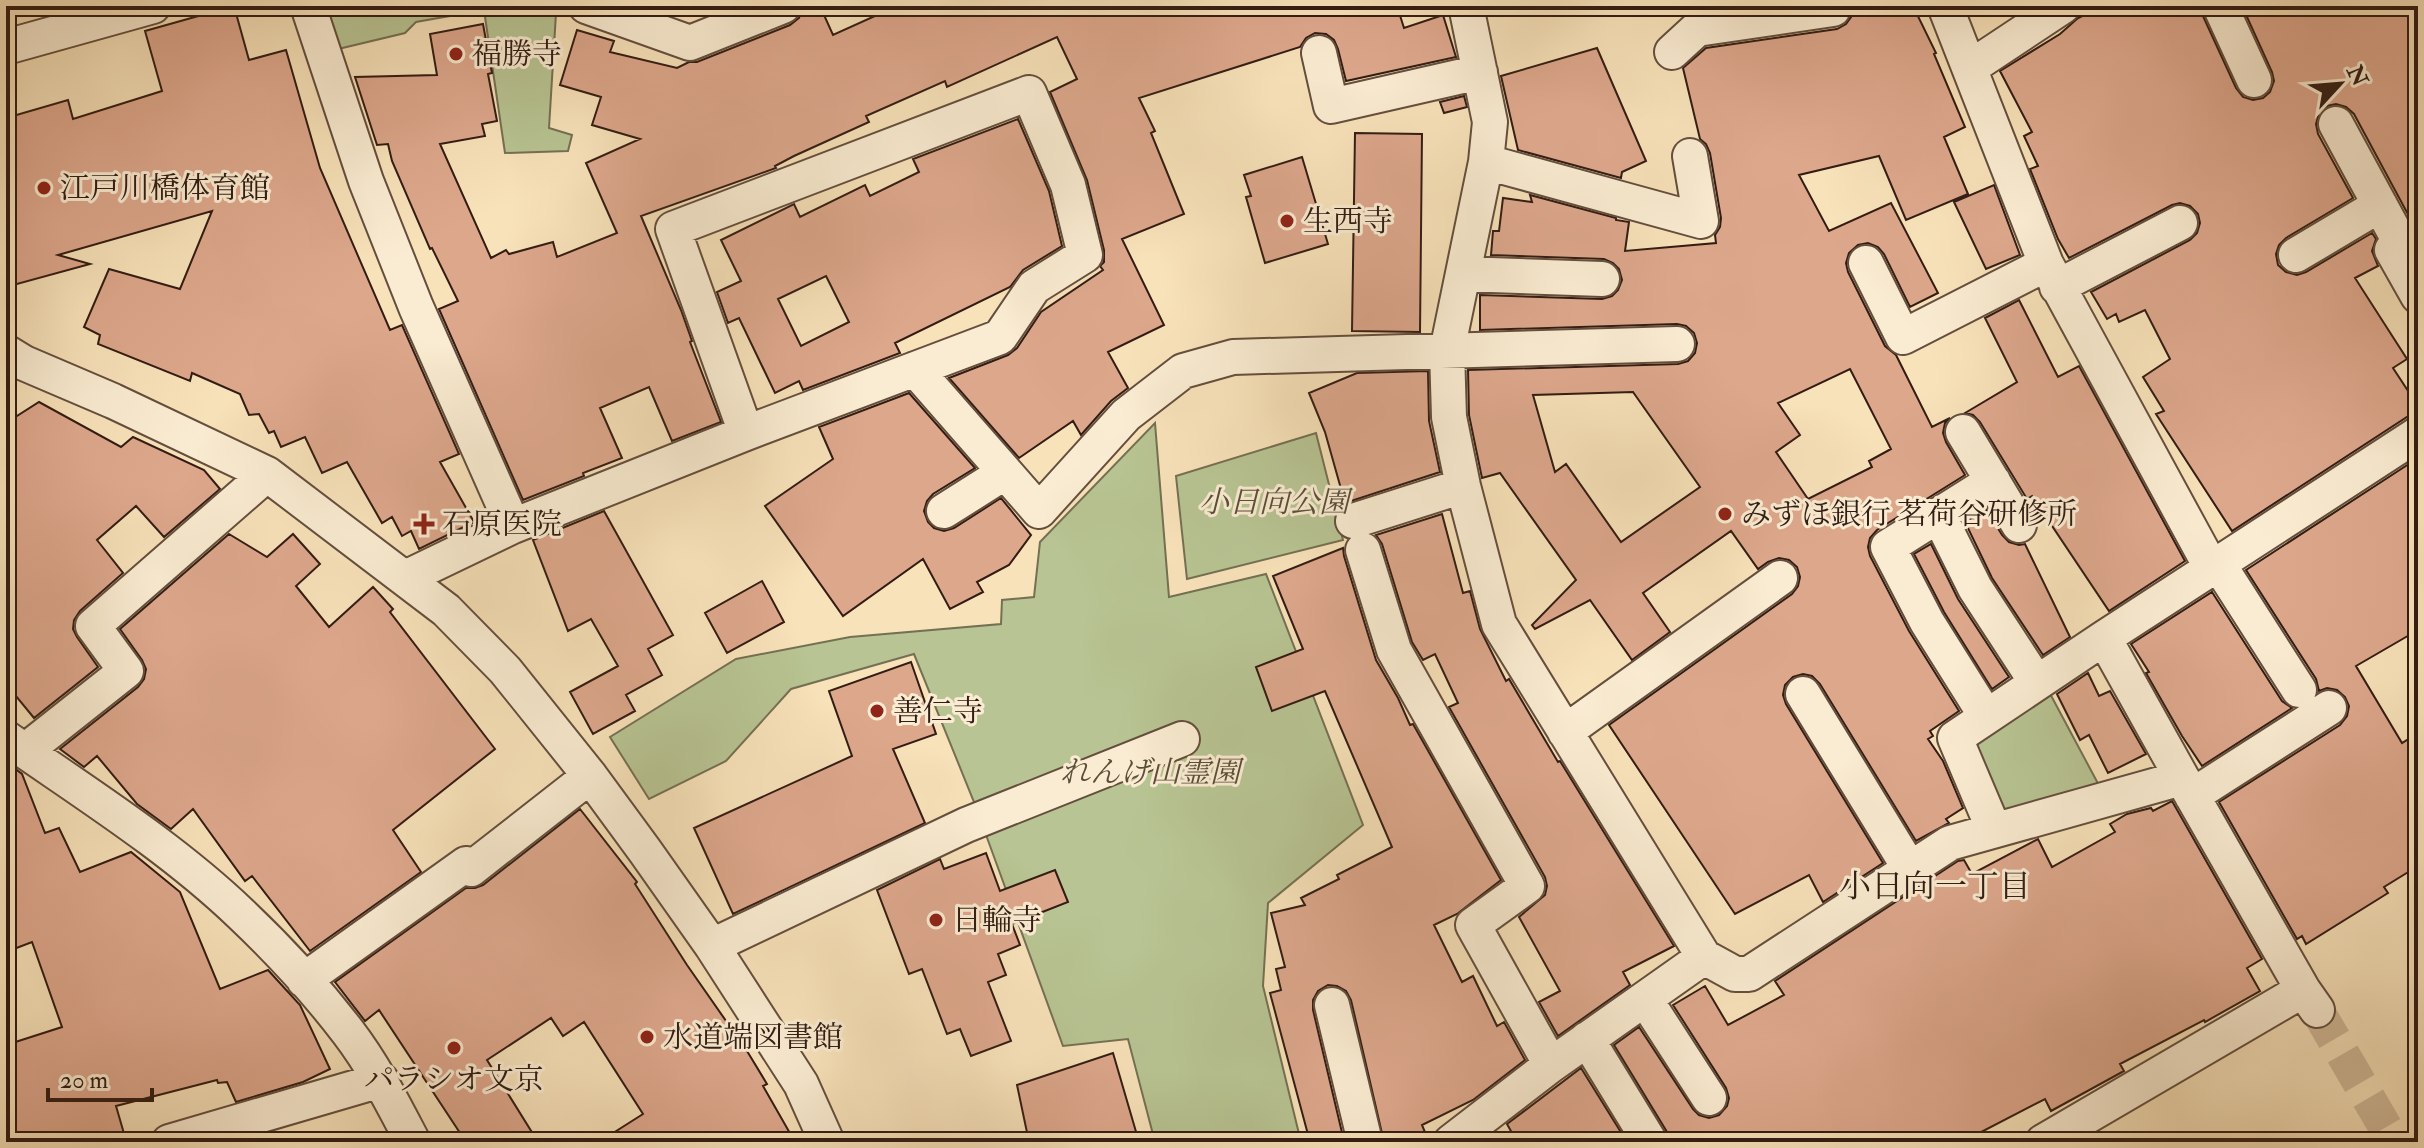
<svg xmlns="http://www.w3.org/2000/svg" width="2424" height="1148" font-family="'IM FELL Double Pica','Noto Serif JP',serif">
  <style>
    .green { fill: #b8c493; stroke: #757053; stroke-width: 2 }
    .building { fill: #dda78c; stroke: #321c13; stroke-width: 2; fill-rule: evenodd }
    .lines { fill: none; stroke-linecap: round; stroke-linejoin: round }
    .minor-tunnel { stroke: #d0ba99; stroke-width: 34; stroke-dasharray: 34 17; stroke-linecap: butt }
    .minor-casing { stroke: #644e3d; stroke-width: 38 }
    .minor { stroke: #faecd2; stroke-width: 34 }
    .poi-dot { fill: #8f2418; stroke: #faecd2; stroke-width: 3 }
    .labels { text-anchor: middle; dominant-baseline: central; stroke-width: 6; stroke-linejoin: round; paint-order: stroke }
    .poi-label { font-size: 30px; fill: #321c13; stroke: #faecd2; text-anchor: start }
    .park-label { font-size: 30px; font-style: italic; fill: #5a4e39; stroke: #faecd2 }
    .neighbourhood-label { font-size: 32px; fill: #321c13; stroke: #faecd2 }
  </style>
  <rect width="100%" height="100%" fill="#f8e2ba"/>
  <filter id="stains"><feTurbulence type="fractalNoise" baseFrequency=".0025" numOctaves="4"/><feColorMatrix values="0 0 0 0 .2 0 0 0 0 .09 0 0 0 0 .02 0 0 0 .5 -.17"/></filter>
  <radialGradient id="worn" r=".72"><stop offset=".6" stop-color="#630" stop-opacity="0"/><stop offset="1" stop-color="#630" stop-opacity=".3"/></radialGradient>
  <path class="green" d="M318 6H544L556 13 549 128 572 135 568 151 505 153 484 10 416 22 405 33 334 50Z
    M1155 423 1169 597 1266 574 1363 825 1268 903 1263 986 1301 1142H1155L1128 1039 1063 1046 974 802 914 654 791 689 726 761 649 799 610 737 736 659 850 637 1001 624 1002 600 1034 597 1040 542Z
    M1316 433 1343 540 1187 579 1176 476Z
    M2047 688 2102 791 2009 820 1969 739Z"/>
  <path class="building" d="M234 6 249 60 286 50 320 168 390 330 402 325 459 454 440 462 474 522 419 549 411 531 402 536 392 517 382 523 347 462 322 473 305 437 281 447 274 431 269 433 259 414 249 415 240 394 192 373 190 381 98 344 100 335 84 327 109 269 180 289 212 211 58 255 90 264 6 287V118L68 100 73 119 162 91 145 31Z
    M803 6H820L833 35 897 6H1397L1404 28 1443 15 1456 57 1346 81 1338 49 1334 40 1326 34 1315 33 1306 38 1300 47 1139 98 1155 131 1151 133 1184 214 1122 239 1164 325 1108 352 1128 388 1111 401 1081 435 1073 421 1019 458 949 378 1008 355 1017 348 1041 312 1103 270 1100 266 1104 262V250L1087 180 1050 92 1077 79 1057 37 947 87 945 81 866 116 869 122 794 156 775 166 776 168 641 216 681 310 692 341 690 342 721 422 672 441 649 387 600 408 622 458 583 473 584 476 523 500 439 309 458 301 432 248 430 249 392 161 388 144 377 145 355 77 437 75 430 34 483 24 492 73 488 74 497 121 482 124 485 136 440 144 491 258 506 250 509 254 553 242 557 257 617 233 586 163 640 139 592 125 601 97 560 85 577 30 614 41 610 52 677 68 689 62H697L790 25 799 18Z
    M1853 6H1913L1936 53 1934 54 1965 127 1944 137 1968 194 1906 220 1879 156 1799 175 1829 231 1891 203 1938 293 1910 307 1884 254 1878 247 1868 243 1858 245 1849 253 1846 263 1848 272 1885 346 1896 355 1932 427 1950 418 1945 423 1943 433 1946 442 1965 475 1877 530 1870 538 1868 547 1870 556 1909 631 1959 711 1930 731 1933 736 1928 739 1943 761 1963 808 1946 819 1949 823 1916 841 1820 684 1812 676 1803 674 1793 677 1785 685 1783 695 1786 704 1883 863 1823 902 1809 875 1735 914 1609 725 1792 594 1798 586 1800 577 1797 567 1789 560 1779 558 1768 562 1758 569 1731 531 1643 593 1670 632 1632 660 1590 600 1535 629 1532 625 1576 580 1500 473 1482 478 1469 415 1468 370 1678 364 1688 361 1695 353 1697 343 1694 333 1686 326 1677 324 1480 330V295L1602 299 1612 296 1618 290 1622 280 1619 269 1613 263 1604 259 1491 255 1493 231H1499L1503 198 1532 202 1530 195 1616 218V220L1629 222 1625 251 1716 243 1715 235 1720 227 1721 218 1710 153 1706 144 1700 139 1683 68 1706 48 1837 29 1846 24 1851 17ZM1850 369 1891 449 1869 461 1872 467 1808 499 1776 452 1800 435 1778 403ZM1633 392 1700 487 1621 542 1566 464 1555 472 1533 395Z
    M2104 6H2200L2202 14 2236 88 2243 97 2253 100 2263 98 2270 92 2274 81 2272 72 2242 6H2418V233L2354 114 2346 107 2336 104 2327 106 2319 113 2316 124 2318 134 2353 198 2286 238 2279 245 2276 254 2278 265 2286 272 2297 275 2306 272 2372 233 2376 239 2372 251 2378 266 2355 278 2407 359 2393 368 2418 406V414L2407 417 2232 531 2156 414 2164 411 2143 377 2170 359 2145 310 2119 322 2116 314 2107 319 2091 292 2190 240 2197 233 2200 223 2198 214 2190 206 2180 203 2172 205 2069 258 2058 239 2030 169 2038 166 2024 136 2032 132 2000 71 2060 34 2078 18Z
    M1597 48 1646 161 1622 172 1621 178 1518 150 1501 76Z
    M1464 96 1467 107 1444 113 1440 102Z
    M1018 119 1049 191 1062 246 1023 270 1010 287 895 343 900 353 803 390 799 381 775 393 739 318 728 323 717 292 741 281 721 240 794 204 800 217 865 185 870 196 919 172 913 159ZM826 276 849 322 801 346 778 299Z
    M1355 133 1422 134 1420 332 1352 331Z
    M1302 157 1328 244 1265 263 1246 197 1251 196 1244 175Z
    M1994 185 2020 255 1986 269 1954 202Z
    M2019 300 2058 377 2079 366 2185 561 2109 611 2032 496 2027 499 1980 422 1973 415 1965 413 2017 382 1985 318Z
    M1428 371 1429 421 1440 472 1345 503 1325 432 1309 393 1357 373Z
    M909 393 975 468 933 494 927 501 924 511 928 522 934 528 944 531 954 528 1001 498 1031 535 1009 565 977 582 983 592 950 609 923 559 843 616 765 506 833 459 819 427Z
    M39 402 121 447 133 437 204 470 220 489 164 537 136 506 97 540 123 573 80 611 74 620 73 629 77 637 98 667 34 718 6 684V423Z
    M2418 458V630L2356 666 2402 743 2418 733V866L2384 887 2388 893 2306 944 2302 936 2297 939 2219 802 2340 725 2347 716 2349 706 2345 697 2337 690 2327 688 2319 691 2316 679 2246 570Z
    M1986 509 2002 535 2009 542 2019 545 2025 544 2070 637 2043 655 1992 578 1965 522Z
    M604 511 673 635 648 649 662 675 626 695 635 711 593 734 570 692 618 666 591 619 568 631 533 540Z
    M1442 514 1463 593 1470 591 1480 629 1506 681 1509 679 1558 762 1560 761 1674 946 1623 972 1630 985 1558 1036 1539 1002 1560 991 1519 917 1545 895 1547 886 1545 877 1449 707 1458 703 1435 654 1423 660 1412 642 1382 544 1376 535Z
    M229 534 267 557 293 534 320 564 296 586 329 627 373 587 393 609 390 612 495 749 393 830 421 872 310 951 252 876 245 881 193 809 171 829 137 804 97 756 84 767 60 749 138 687 144 679 146 669 142 660 120 629Z
    M1931 544 1958 599 2009 677 1992 689 1944 612 1914 554Z
    M1343 548 1344 556 1376 660 1398 698 1410 725 1413 724 1501 880 1457 914 1434 925 1462 982 1473 976 1497 1026 1504 1022 1525 1060 1473 1100 1422 1125 1429 1142H1384L1351 1000 1346 991 1337 986 1328 985 1318 991 1313 1000V1010L1344 1141 1310 1142 1270 993 1281 990 1276 969 1285 967 1271 913 1305 905 1301 898 1339 879 1337 875 1392 847 1325 691 1272 711 1256 667 1303 649 1273 576Z
    M762 581 784 622 727 653 705 613Z
    M2212 592 2282 701 2292 708 2202 766 2182 736 2146 673 2149 672 2131 644Z
    M911 662 936 734 893 749 925 823 733 914 694 828 852 756 829 691Z
    M2088 673 2099 696 2110 691 2146 754 2108 773 2089 735 2080 740 2057 694Z
    M6 762 22 774 45 833 59 828 80 872 131 852 180 892 220 989 268 970 300 1005 330 1069 303 1082 236 1102 227 1082 218 1083 217 1080 116 1106 125 1137 106 1142H6V1045L62 1027 32 942 6 952Z
    M2172 801 2262 959 2247 968 2260 991 2205 1022 2204 1020 2120 1064 2124 1071 2051 1111 2045 1099 1962 1142H1670L1667 1132 1614 1045 1639 1027 1693 1109 1699 1115 1709 1118 1719 1115 1727 1106 1729 1098 1726 1088 1673 1005 1705 986 1728 1025 1784 995 1775 981 1958 861 1964 860 1972 874 2038 839 2052 867 2115 832 2110 824 2127 814 2151 808 2153 811Z
    M580 809 637 882 635 884 687 965 747 1051 767 1084 763 1086 795 1142H599L643 1114 584 1022 563 1036 551 1018 487 1060 538 1142H466L379 1010 365 1021 335 982 466 888H475L483 885Z
    M986 853 1000 891 1055 870 1068 902 1012 924 1020 945 998 954 1006 975 988 982 1011 1041 971 1056 960 1029 947 1034 922 969 909 974 877 890 940 859 944 869Z
    M1113 1053 1139 1142H1029L1017 1085Z
    M1581 1068 1627 1142H1517L1507 1124Z"/>
  <g class="lines">
    <path class="minor-tunnel" d="M2317 1010 2394 1142"/>
    <g class="minor-casing">
      <path id="minor" d="M308 6 366 181 416 307 513 526
        M586 6 690 43 783 6
        M1466 6 1490 122 1486 162 1447 351 1449 417 1463 486 1499 624 1704 957 1735 974H1749L1950 843 2182 778 2303 990 2317 1010
        M1945 6 2046 264 2212 569
        M2220 6 2254 80
        M6 47 153 6
        M1672 52 1697 29 1833 9
        M1319 53 1331 106 1480 72
        M1971 67 2063 6
        M2336 124 2401 244 2392 250 2418 296
        M1486 162 1701 221 1690 156
        M2296 255 2380 205
        M1866 263 1903 337 2046 264
        M1463 274 1602 279
        M2057 287 2180 223
        M6 352 24 363 113 401 267 474 446 610 505 670 590 776 645 851 712 946 801 1084 827 1142
        M915 369 1039 511 1126 415 1183 371 1233 357 1677 344
        M1963 432 2019 525
        M944 511 1004 473
        M1939 516 1975 588 2037 683
        M1353 521 1463 486
        M1363 550 1394 650 1527 886 1473 925 1551 1065
        M2219 565 2299 690
        M405 578 513 526 746 433 1000 337 1034 287 1085 255 1068 185 1029 93 673 229 746 433
        M2104 638 2182 778
        M1803 694 1910 869
        M1986 716 1927 622 1888 547 1993 481
        M1565 732 1780 578
        M6 738C85 793 171 847 241 914 279 950 316 990 348 1032 374 1066 393 1104 413 1142
        M25 751 126 671 93 626 267 474
        M2192 796 2329 708
        M1994 830 1955 738 2104 638 2418 434
        M712 946 966 825 1182 739
        M304 980 466 864 471 869 590 776
        M1645 999 1709 1098
        M1332 1005 1365 1142
        M1587 1039 1650 1142
        M169 1142 381 1080
        M1451 1142 1551 1065 1704 957
        M2043 1142 2303 990"/>
    </g>
    <use href="#minor" class="minor"/>
  </g>
  <g class="poi-dot">
    <circle cx="456" cy="54" r="8"/>
    <circle cx="44" cy="188" r="8"/>
    <circle cx="1287" cy="221" r="8"/>
    <circle cx="1725" cy="514" r="8"/>
    <path d="M420 512h8v8h8v8h-8v8h-8v-8h-8v-8h8z"/>
    <circle cx="877" cy="711" r="8"/>
    <circle cx="936" cy="920" r="8"/>
    <circle cx="647" cy="1037" r="8"/>
    <circle cx="454" cy="1048" r="8"/>
  </g>
  <g class="labels">
    <g class="poi-label">
      <text x="472" y="54">福勝寺</text>
      <text x="60" y="188">江戸川橋体育館</text>
      <text x="1303" y="221">生西寺</text>
      <text x="1741" y="514">みずほ銀行 茗荷谷研修所</text>
      <text x="442" y="524">石原医院</text>
      <text x="893" y="711">善仁寺</text>
      <text x="952" y="920">日輪寺</text>
      <text x="663" y="1037">水道端図書館</text>
      <text x="454" y="1079" text-anchor="middle">パラシオ文京</text>
    </g>
    <g class="park-label">
      <text x="1274" y="502">小日向公園</text>
      <text x="1150" y="772">れんげ山霊園</text>
    </g>
    <g class="neighbourhood-label">
      <text x="1935" y="887">小日向一丁目</text>
    </g>
  </g>
  <rect width="2424" height="1148" fill="none" stroke="#f8e2ba" stroke-width="32"/>
  <rect x="8" y="8" width="2408" height="1132" fill="none" stroke="#321c13" stroke-width="4"/>
  <rect x="16" y="16" width="2392" height="1116" fill="none" stroke="#321c13" stroke-width="2"/>
  <g transform="translate(2340 84) rotate(64)" stroke="#faecd2" stroke-width="6" paint-order="stroke">
  <path d="M0-6L14 30L0 20L-14 30Z" fill="#321c13"/>
  <text y="-12" font-size="22" font-weight="bold" text-anchor="middle" fill="#321c13">N</text>
  </g>
  <path d="M48 1088v12h104v-12" fill="none" stroke="#321c13" stroke-width="4"/>
  <text x="60" y="1088" font-size="24" fill="#321c13" stroke="#faecd2" stroke-width="6" paint-order="stroke">20 m</text>
  <rect width="100%" height="100%" filter="url(#stains)"/>
  <rect width="100%" height="100%" fill="url(#worn)"/>
</svg>
